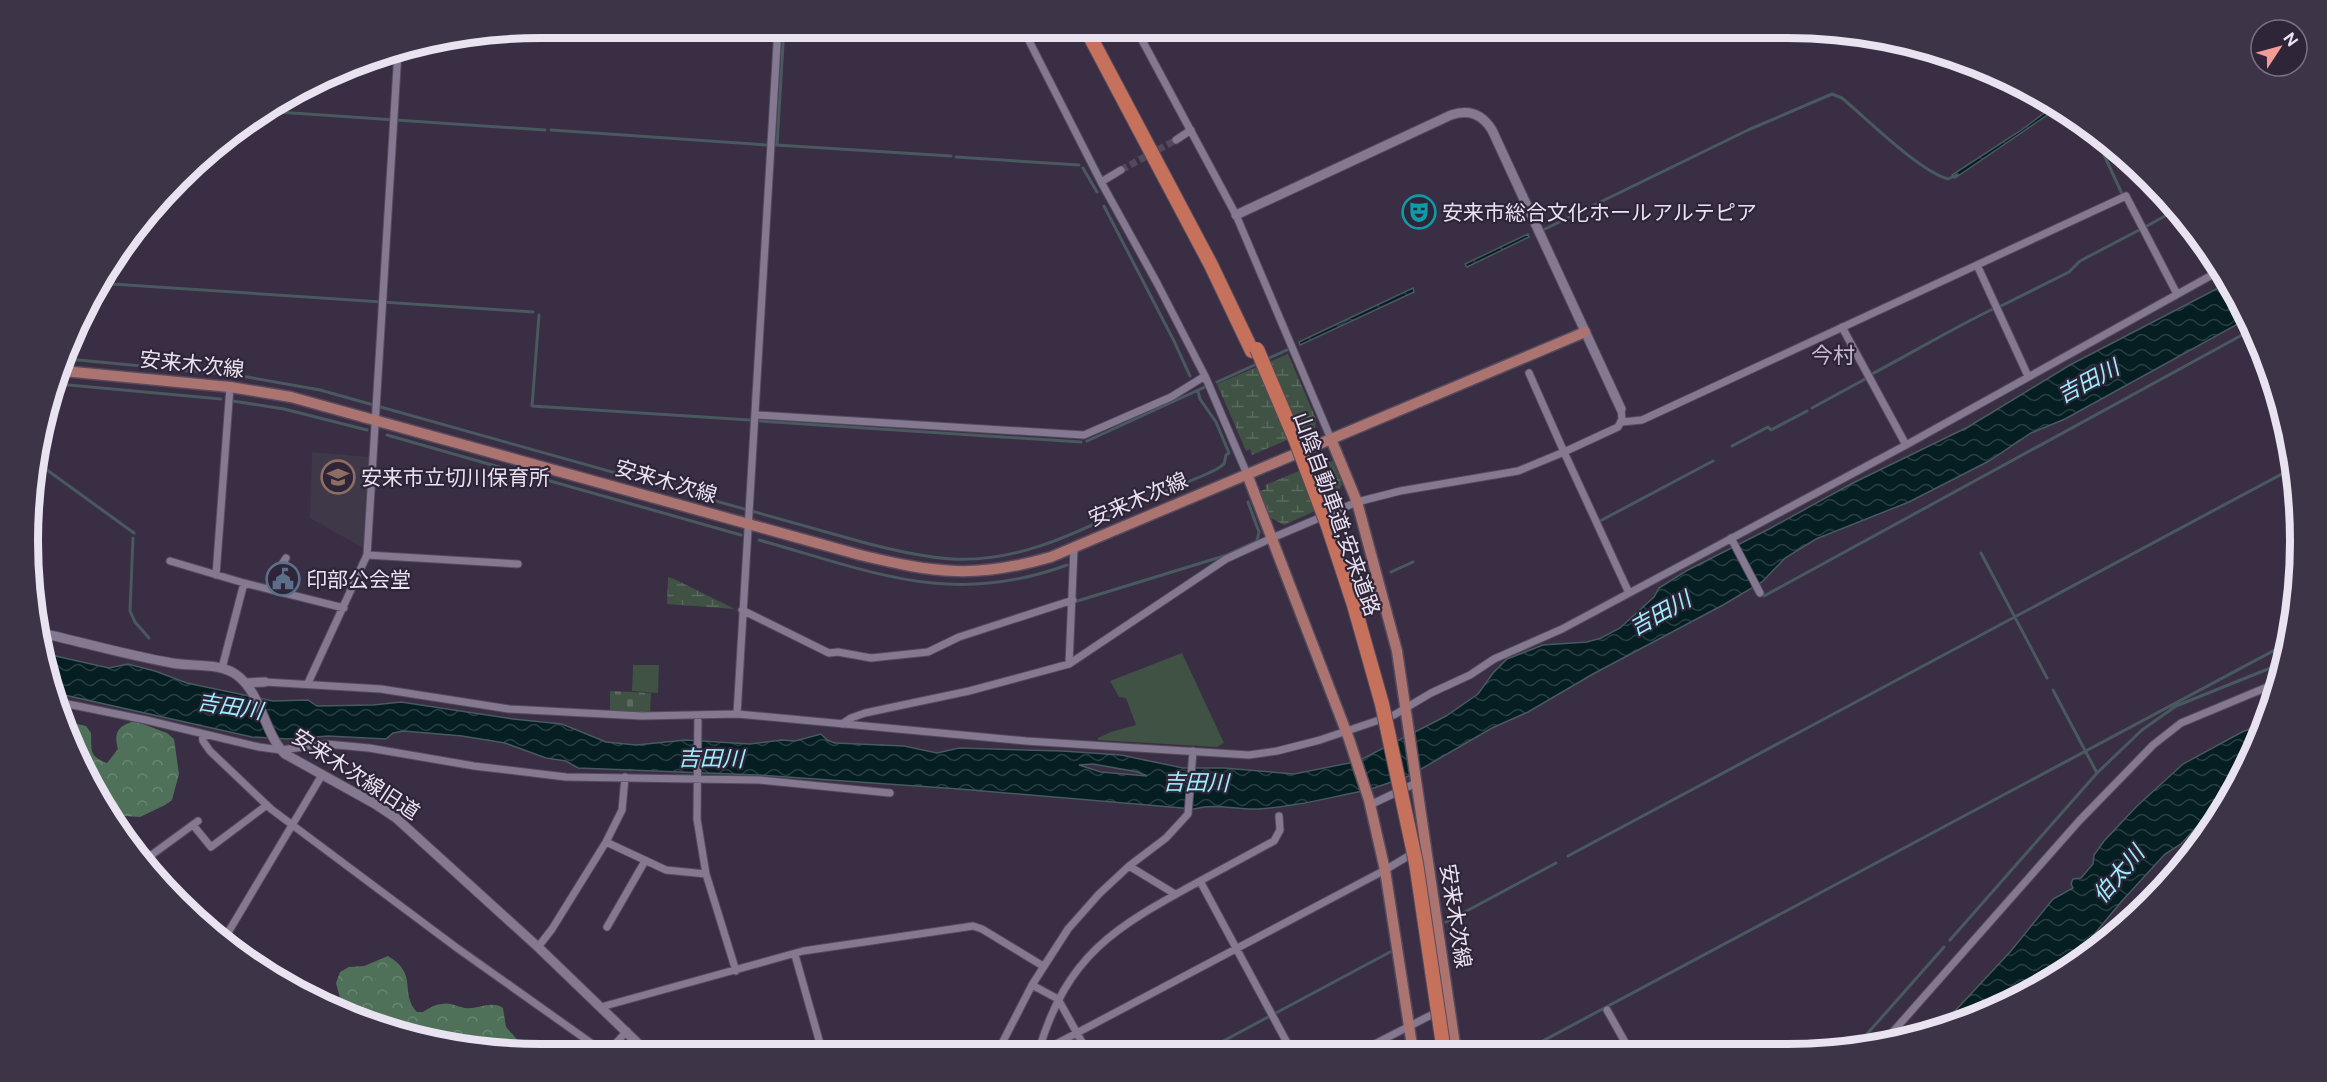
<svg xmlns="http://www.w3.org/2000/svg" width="2327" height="1082" font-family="'Public Sans','Noto Sans JP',sans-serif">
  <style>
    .education { fill: #3f3849 }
    .grass { fill: #3f5244 }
    .forest { fill: url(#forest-crowns) }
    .wetland { fill: url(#wetland-marsh) }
    .cemetery { fill: url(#cemetery-stones) }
    .water { fill: url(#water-waves); stroke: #495960; stroke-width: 1.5; fill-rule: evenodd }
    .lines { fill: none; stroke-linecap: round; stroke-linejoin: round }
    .stream { stroke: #495960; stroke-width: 3 }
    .minor-tunnel { stroke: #53495d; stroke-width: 7; stroke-dasharray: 7 3.5; stroke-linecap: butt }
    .minor-casing { stroke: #554b5d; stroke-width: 9 }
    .tertiary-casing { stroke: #554b5d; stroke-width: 11 }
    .primary-casing { stroke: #554b5d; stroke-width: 13 }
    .motorway-casing { stroke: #554b5d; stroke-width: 16 }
    .minor { stroke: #857991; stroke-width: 7 }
    .tertiary { stroke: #857991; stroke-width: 9 }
    .primary { stroke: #ab7471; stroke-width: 10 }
    .motorway { stroke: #c5715c; stroke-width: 14 }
    .motorway-bridge-casing { stroke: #554b5d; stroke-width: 16; stroke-linecap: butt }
    .motorway-bridge { stroke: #c5715c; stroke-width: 14 }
    .labels { text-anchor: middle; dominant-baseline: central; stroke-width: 4.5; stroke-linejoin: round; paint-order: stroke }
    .poi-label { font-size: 21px; fill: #e9e2f0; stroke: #2f2539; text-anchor: start }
    .street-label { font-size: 21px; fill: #e9e2f0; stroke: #2f2539 }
    .neighbourhood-label { font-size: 22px; fill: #c5b8d2; stroke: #2f2539 }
    .water-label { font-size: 22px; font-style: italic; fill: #9cf0fe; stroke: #2f2539 }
    .rim { fill: none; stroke: #e9e2f0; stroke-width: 8 }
  </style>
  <defs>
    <pattern id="forest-crowns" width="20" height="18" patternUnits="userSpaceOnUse" patternTransform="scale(1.5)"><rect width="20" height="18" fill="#507159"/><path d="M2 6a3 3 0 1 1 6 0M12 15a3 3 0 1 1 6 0" fill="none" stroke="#698571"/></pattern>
    <pattern id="wetland-marsh" width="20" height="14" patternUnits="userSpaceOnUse" patternTransform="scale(1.5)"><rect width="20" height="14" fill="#3f5244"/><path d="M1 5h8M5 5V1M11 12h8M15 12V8" fill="none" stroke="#5b6b5f"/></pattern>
    <pattern id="cemetery-stones" width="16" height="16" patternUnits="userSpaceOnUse" patternTransform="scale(1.5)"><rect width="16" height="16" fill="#3f5244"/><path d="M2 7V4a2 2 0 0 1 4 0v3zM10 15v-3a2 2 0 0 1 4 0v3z" fill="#5b6b5f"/></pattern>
    <pattern id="water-waves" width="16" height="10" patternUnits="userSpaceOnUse" patternTransform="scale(1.5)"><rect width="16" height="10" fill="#051e22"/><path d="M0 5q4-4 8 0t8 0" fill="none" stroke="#293e42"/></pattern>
  </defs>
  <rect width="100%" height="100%" fill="#392e43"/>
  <path class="education" d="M312 452 369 457 363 548 310 518Z"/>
  <path class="grass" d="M1182 653 1224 743 1217 747 1098 740V738L1111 732 1136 725 1126 698 1119 697 1110 681Z
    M633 665H659L658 693 632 691Z"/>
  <path class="forest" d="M135 721 167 733 174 739 179 774 172 800 165 805 140 817 125 816 113 819 96 798 66 733 77 724 86 726 91 733C92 749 88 756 107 763L118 749C113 732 119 725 135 721Z
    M388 956C419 974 399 993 417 1012H423C429 1008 434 1005 441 1004 450 1002 456 1006 465 1008 477 1010 492 1000 503 1008L506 1027 530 1054 440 1045 345 1016 332 1008 340 998 336 983 340 972 349 967 364 966Z"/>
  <path class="wetland" d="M1288 354 1316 419 1315 428 1252 455 1250 449 1246 451 1217 384Z
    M1328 459 1330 462 1333 461 1342 484 1333 503 1284 525 1269 517 1260 491 1266 489 1265 485Z
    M668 577 674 579 735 609 667 604Z"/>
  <path class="cemetery" d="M610 691 651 693 650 713 610 711Z"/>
  <path class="water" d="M2055 105 2059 107 1955 178 1952 175 2020 131Z
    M1528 234 1529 237 1467 267 1465 264Z
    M2228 283 2247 319 2065 419 2031 433 1989 461 1909 502 1816 539 1785 558 1762 582 1723 605 1593 674 1528 712 1492 728 1409 776 1368 790 1358 761 1446 716 1478 694 1493 673 1507 659 1543 645 1587 642 1601 638 1620 628 1654 597 1659 588 1686 571 1769 529 1851 484 1968 427 2070 365Z
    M1413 288 1414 292 1300 345 1299 342Z
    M42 653 109 668 128 664 155 671 187 683 273 701 308 700 317 706 373 705 401 702 513 719 562 724 606 742 636 745 686 740 750 744 782 740 795 741 821 734 827 740 835 743 904 746 937 753 959 748 1062 751 1121 755 1183 768H1224L1294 774 1354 762 1363 791C1327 798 1294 807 1258 809 1236 810 1216 803 1194 809L959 789 758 775 578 768 566 761 546 758 505 743 462 736 404 731 393 733 386 739 328 736 288 739 252 737 51 692ZM1093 764 1138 772 1147 776 1101 772 1079 765Z
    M2265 723 2261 737 2229 792 2181 844 2165 854 2121 902 2067 967 1983 1016 1940 1027 2010 952 2053 899 2073 888 2071 884 2073 879 2081 878 2093 864 2094 855 2104 841 2137 806 2183 764 2242 732Z"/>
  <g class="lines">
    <path class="stream" d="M263 111 545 130
      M551 130 767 145
      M2093 131 2123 196
      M776 145 951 156
      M777 145 784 27
      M956 157 1079 165
      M1083 168 1097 192
      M1104 206 1174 341 1190 376
      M2145 227 2176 210
      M1545 229 1748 130 1832 94 1842 98C1867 119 1919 171 1948 179L1957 175
      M97 283 533 312
      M1999 307 2069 272 2080 261 2141 229
      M539 315 532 406 750 420
      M68 359 236 375 320 390 862 542C892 550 921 557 952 559 1022 563 1084 529 1145 500 1169 488 1194 481 1217 469L1224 464 1226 455 1229 453 1216 422 1200 399 1198 391
      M1265 360 1287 350
      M1870 375C1912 353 1953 328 1995 308
      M1217 382 1259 363
      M58 384 221 399
      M233 401 284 409 367 430
      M1812 408 1867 378
      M760 421 1081 442
      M387 435 520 473
      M1087 441 1205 387
      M1732 446 1768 427 1771 430 1807 411
      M36 462 134 533
      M529 475 741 535
      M1600 521 1713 461
      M133 538 130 611 135 622 149 638
      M759 540C871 571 950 608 1067 565
      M1981 553 2047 678
      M1391 572 1413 562
      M1764 596C1928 508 2089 417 2253 329
      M1074 602 1224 556 1257 541 1259 532 1248 502
      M2053 690 2097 773
      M1568 856 2293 468
      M1446 922 1556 863
      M1950 940 2097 773 2142 730 2176 706 2283 663
      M1274 1014 1390 952
      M1852 1051 1944 947
      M1522 1052 2290 642
      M1201 1053 1270 1016"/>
    <path class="minor-tunnel" d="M1121 170 1176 140"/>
    <g class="minor-casing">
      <path id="minor" d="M1022 27 1101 182 1157 283 1205 376 1247 474
        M1135 27 1236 215 1331 439
        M1176 140 1191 130
        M1101 182 1121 170
        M1977 265 2028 376
        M1842 327 1906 445
        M1529 373 1564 452 1618 427 1622 419 1621 409
        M756 415 1084 435 1171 397 1205 376
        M1622 422 1642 420 2126 196 2177 294
        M1731 538 1760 593
        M367 555 518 564
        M170 561 244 583 344 608
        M216 575 230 387
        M269 589 278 570 286 558
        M742 610 829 653 838 652 871 658 928 652 959 637 1073 600
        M1069 664 1074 548
        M222 668 244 583
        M265 682 381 689 509 709 642 716 737 714 1026 741 1249 755 1277 751 1320 740 1394 715 1431 693 1470 675 1494 659 1562 629 1906 445 2221 270
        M308 683 367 555 398 51
        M53 701 146 720 259 747 281 750 326 744 369 748 474 766 566 777 759 780 890 793
        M737 714 778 27
        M842 724 851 718 865 713 969 691 1069 664 1226 559 1272 538 1357 502 1400 491 1518 471 1564 452 1629 593
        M202 734 203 741 210 751 271 809 457 948 608 1055
        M1370 805 1416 783
        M193 825 211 847 267 805
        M606 842 622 810 625 777
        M146 859 198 821
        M1129 866 1175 894
        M706 874 736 971
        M1200 881 1274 841 1280 830 1279 816
        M607 927 645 861
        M223 941 322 775
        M538 947 552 929 606 842 666 870 706 874 697 819 698 715
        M795 955 823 1054
        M1032 985 1058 999 1088 1053
        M601 1007 803 951 973 926 982 929 1043 966
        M1607 1010 1630 1051
        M1883 1043 2079 821 2153 745 2181 723 2277 683
        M950 1046H962L991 1053
        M1359 1052 1439 1011
        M997 1053 1032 985 1068 929 1099 894 1129 866 1166 838 1188 814 1193 751
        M1038 1053C1067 954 1114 928 1200 881L1292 1052
        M1039 1053 1385 870 1415 852
        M605 1055 627 1031"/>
    </g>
    <g class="tertiary-casing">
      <path id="tertiary" d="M1236 215 1451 115C1469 109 1482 114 1492 130L1621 409
        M37 632C82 642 126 655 172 663 192 667 221 662 238 676 262 695 264 733 285 754L375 804 396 818 538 947 650 1055
        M246 683 265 682"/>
    </g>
    <g class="primary-casing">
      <path id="primary" d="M63 371 230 387 291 397 860 555C935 573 975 579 1051 557L1585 332
        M1331 439 1357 502 1397 651 1456 1052
        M1247 474 1349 739 1369 800 1385 870 1413 1052"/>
    </g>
    <g class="motorway-casing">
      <path id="motorway" d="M1085 27 1211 265 1252 351
        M1328 526 1354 605 1382 704"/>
    </g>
    <use href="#minor" class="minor"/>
    <use href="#tertiary" class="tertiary"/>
    <use href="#primary" class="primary"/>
    <use href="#motorway" class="motorway"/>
    <g class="motorway-bridge-casing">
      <path id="motorway-bridge" d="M1257 349 1296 441 1328 526
        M1382 704 1416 863 1444 1052"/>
    </g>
    <use href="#motorway-bridge" class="motorway-bridge"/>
  </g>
  <defs>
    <g id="theatre-ring" transform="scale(1.725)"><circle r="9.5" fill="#2f2539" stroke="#0f9aa8" stroke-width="1.5"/><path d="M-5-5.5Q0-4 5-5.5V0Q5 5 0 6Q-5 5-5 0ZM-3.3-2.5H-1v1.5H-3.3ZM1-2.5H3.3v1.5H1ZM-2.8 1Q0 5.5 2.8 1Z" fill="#0f9aa8"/></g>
    <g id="school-ring" transform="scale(1.725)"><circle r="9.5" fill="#2f2539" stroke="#8d6e63" stroke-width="1.5"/><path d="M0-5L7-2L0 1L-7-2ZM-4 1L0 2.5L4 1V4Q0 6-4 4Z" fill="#8d6e63"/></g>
    <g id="civic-ring" transform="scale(1.725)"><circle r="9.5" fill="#2f2539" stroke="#5c6f8a" stroke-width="1.5"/><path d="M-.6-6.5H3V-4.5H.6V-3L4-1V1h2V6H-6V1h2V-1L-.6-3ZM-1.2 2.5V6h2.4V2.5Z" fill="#5c6f8a"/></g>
  </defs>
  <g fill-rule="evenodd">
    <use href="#theatre-ring" x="1419" y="212"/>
    <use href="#school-ring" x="338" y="477"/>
    <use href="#civic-ring" x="283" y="579"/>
  </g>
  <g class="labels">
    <g class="poi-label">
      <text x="1442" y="212">安来市総合文化ホールアルテピア</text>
      <text x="361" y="477">安来市立切川保育所</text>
      <text x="306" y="579">印部公会堂</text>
    </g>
    <g class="street-label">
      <text transform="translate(192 364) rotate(6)">安来木次線</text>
      <text transform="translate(666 481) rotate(16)">安来木次線</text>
      <text transform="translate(1138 499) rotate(-23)">安来木次線</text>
      <text transform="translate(1337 514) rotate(70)">山陰自動車道;安来道路</text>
      <text transform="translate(356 774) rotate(33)">安来木次線旧道</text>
      <text transform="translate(1456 916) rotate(81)">安来木次線</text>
    </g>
    <g class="neighbourhood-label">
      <text x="1833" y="355">今村</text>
    </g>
    <g class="water-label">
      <text transform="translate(2088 381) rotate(-28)">吉田川</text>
      <text transform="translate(1660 613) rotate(-29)">吉田川</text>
      <text transform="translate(230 706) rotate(9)">吉田川</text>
      <text transform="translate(711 758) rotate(1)">吉田川</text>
      <text transform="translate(1196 782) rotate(1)">吉田川</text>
      <text transform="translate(2118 874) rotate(-50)">伯太川</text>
    </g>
  </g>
  <path d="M0 0H2327V1082H0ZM541 38H1787A503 503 0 0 1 2290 541V541A503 503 0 0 1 1787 1044H541A503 503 0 0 1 38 541V541A503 503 0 0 1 541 38Z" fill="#3e3448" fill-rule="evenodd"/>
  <path class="rim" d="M541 38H1787A503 503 0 0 1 2290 541V541A503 503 0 0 1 1787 1044H541A503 503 0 0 1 38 541V541A503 503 0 0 1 541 38Z"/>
  <g transform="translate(2279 48) rotate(54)"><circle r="28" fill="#2f2539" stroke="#797182" stroke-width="1.5"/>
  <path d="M0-4.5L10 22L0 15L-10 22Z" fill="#f59b97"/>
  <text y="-9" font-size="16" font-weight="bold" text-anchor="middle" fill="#e9e2f0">N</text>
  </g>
</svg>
